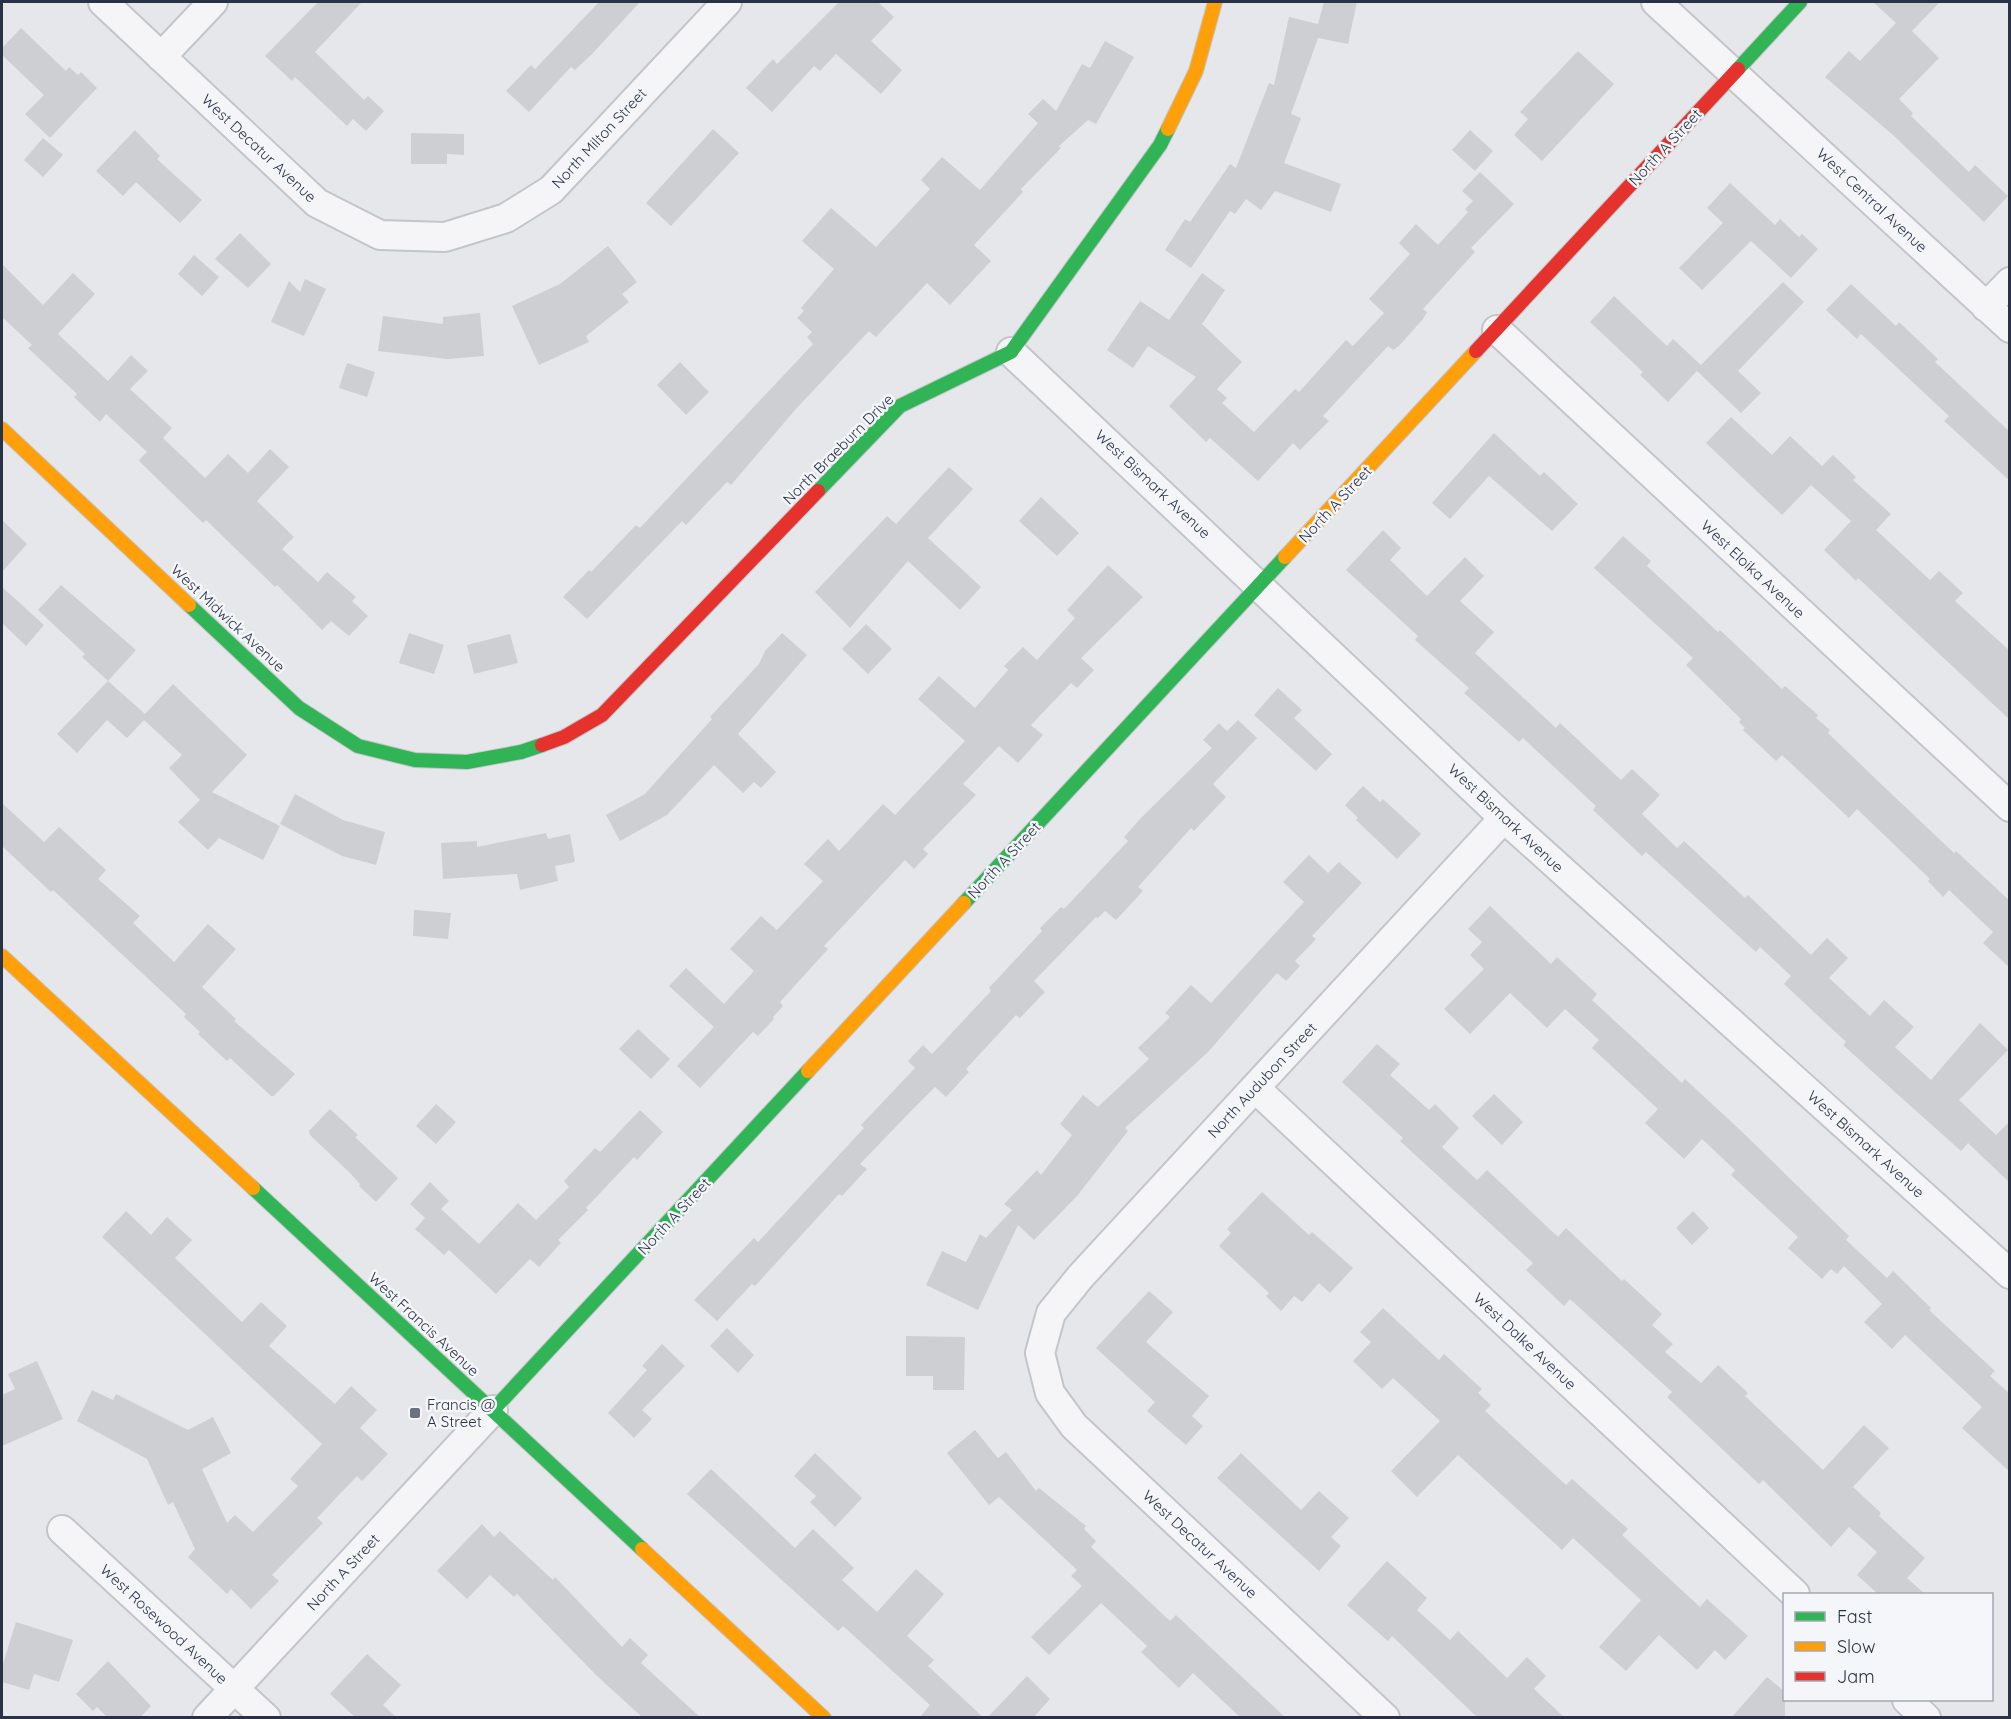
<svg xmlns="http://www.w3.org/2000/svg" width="2011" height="1719" font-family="Quicksand,sans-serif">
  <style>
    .building { fill: #cecfd3 }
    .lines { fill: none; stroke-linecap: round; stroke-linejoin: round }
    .street-casing { stroke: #c3c5c9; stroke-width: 32 }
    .fast-casing { stroke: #c3c5c9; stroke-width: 16 }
    .slow-casing { stroke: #c3c5c9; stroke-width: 16 }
    .jam-casing { stroke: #c3c5c9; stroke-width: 16 }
    .street { stroke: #f5f5f7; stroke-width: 28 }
    .fast { stroke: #30b455; stroke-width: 14 }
    .slow { stroke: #ff9f0a; stroke-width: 14 }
    .jam { stroke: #e5322d; stroke-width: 14 }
    .poi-dot { fill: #6b7180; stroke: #f4f6f9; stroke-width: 2 }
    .labels { text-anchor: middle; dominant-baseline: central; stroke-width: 5; stroke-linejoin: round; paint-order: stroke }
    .street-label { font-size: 15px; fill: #293247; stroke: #f4f6f9 }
    .poi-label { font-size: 15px; fill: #293247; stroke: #f4f6f9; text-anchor: start }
  </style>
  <rect width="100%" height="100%" fill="#e5e7eb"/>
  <path class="building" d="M318 2H362L315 52 364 100 368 96 384 111 366 131 353 119 347 126 295 77 292 81 265 56Z
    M599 2H640L592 54 575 70 571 67 529 112 506 91 531 65 535 69Z
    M839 2H878L894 17 871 41 902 70 881 94 836 54 820 71 814 66 772 112 746 88 773 59 777 64Z
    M1324 2H1357L1348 44 1318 38 1291 114 1301 118 1284 163 1341 184 1331 212 1275 191 1261 210 1246 199 1235 214 1230 211 1191 268 1165 250 1185 219 1190 222 1230 164 1236 168 1269 83 1274 85 1289 17 1318 24Z
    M1873 2H1940L1912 31 1939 58 1899 99 1913 113 1911 116 1969 172 1975 165 2008 196 1984 222 1893 135 1825 77 1849 51 1860 61 1896 23Z
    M21 28 66 71 69 67 78 75 81 72 97 88 50 138 25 114 44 95 2 55V48Z
    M1105 41 1134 57 1096 124 1088 120 1059 146 1061 148 1021 189 1023 192 974 245 991 261 950 305 927 283 876 337 869 331 795 410 731 485 727 482 686 525 682 521 587 619 563 597 589 570 591 572 636 525 640 528 813 344 807 337 812 332 797 318 804 311 801 308 834 269 802 241 831 208 876 247 930 189 921 180 942 157 980 190 1038 123 1028 114 1043 99 1056 111 1082 64 1090 68Z
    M1578 51 1614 84 1542 161 1514 135 1528 119 1520 112Z
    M713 129 739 153 671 226 646 203Z
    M135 130 160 156 157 159 202 200 180 223 136 182 123 196 96 171Z
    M1470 130 1493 151 1475 171 1452 150Z
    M411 133 464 134V155L447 154V164H411Z
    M43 138 63 155 43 177 24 160Z
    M1480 172 1514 204 1471 248 1475 252 1423 309 1427 312 1423 319 1399 346 1393 350 1388 346 1323 416 1329 421 1300 450 1293 443 1258 481 1210 438 1206 442 1169 406 1196 377 1148 346 1133 368 1107 350 1140 301 1169 320 1202 273 1225 290 1202 324 1242 362 1217 389 1227 398 1222 403 1254 432 1295 389 1299 392 1346 340 1353 346 1384 313 1369 299 1410 254 1399 243 1416 224 1438 245 1468 212 1465 209 1473 201 1462 191Z
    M1730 183 1775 225 1780 219 1799 237 1802 234 1818 249 1791 278 1751 241 1702 290 1679 268 1723 223 1707 208Z
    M240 233 271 264 248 288 215 259Z
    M608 246 637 282 622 294 629 302 586 336 589 342 539 365 512 306 560 284Z
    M194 255 219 277 202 296 178 274Z
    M2 264 43 305 73 273 95 294 58 334 108 381 131 355 148 371 130 389 172 428 163 438 205 478 228 454 248 473 270 449 289 467 257 501 294 537 282 549 318 582 327 572 356 597 352 601 368 616 349 636 331 621 322 630 277 585 275 587 206 520 203 523 141 463 139 460 147 452 106 414 100 422 74 397 77 394 28 348 32 345 2 317Z
    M305 279 326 289 304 336 271 322 289 281 300 292Z
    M1783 282 1804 302 1738 371 1761 393 1741 413 1697 371 1668 402 1640 375 1643 372 1590 322 1614 296 1667 346 1673 339 1701 365Z
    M1851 284 1896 326 1899 322 1938 359 1935 362 2010 432V481L1944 421 1949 416 1861 334 1857 339 1826 310Z
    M480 313 484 356 448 359 378 351 383 316 443 324V317Z
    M680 362 709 392 686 415 657 385Z
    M347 363 375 372 367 397 339 388Z
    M1731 417 1772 455 1790 436 1822 466 1833 455 1856 477 1853 480 1891 514 1876 530 1930 580 1939 571 1963 593 1955 601 2010 651V720L1858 578 1856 581 1824 550 1851 521 1811 485 1782 515 1706 443Z
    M1494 433 1540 476 1544 472 1578 504 1552 531 1489 476 1450 519 1432 503Z
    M949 467 973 489 928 538 981 587 960 610 908 561 850 628 815 592 887 516 896 524Z
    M1041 497 1079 533 1057 556 1019 521Z
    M2 520 27 544 2 572Z
    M1383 530 1401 548 1390 560 1427 596 1465 557 1484 576 1460 601 1494 632 1475 653 1556 728 1560 723 1621 780 1632 769 1660 795 1642 814 1677 848 1684 841 1745 898 1748 895 1811 955 1827 938 1848 958 1829 978 1870 1016 1884 1000 1914 1027 1895 1047 1931 1080 1980 1023 2008 1050 1959 1100 1996 1135 2010 1121V1183L1968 1143 1961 1151 1896 1093 1843 1045 1846 1042 1784 984 1791 976 1760 947 1756 952 1646 852 1642 856 1593 810 1596 806 1523 738 1519 742 1464 693 1469 688 1415 640 1418 636 1346 570Z
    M1623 536 1651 561 1647 566 1718 632 1720 630 1782 689 1785 686 1818 715 1816 718 1830 730 1828 733 1881 784 1954 853 1956 851 2010 901V968L1983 943 1993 932 1949 890 1943 897 1928 881 1930 879 1857 809 1849 818 1782 755 1776 761 1743 730 1745 728 1739 722 1741 719 1686 665 1693 658 1594 568Z
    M1108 565 1143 597 1081 658 1094 670 1077 688 1071 683 1031 725 1043 735 1018 763 999 746 963 784 976 795 923 849 928 854 914 869 905 860 824 946 828 949 780 1002 783 1006 773 1017 774 1019 758 1036 753 1032 700 1088 677 1066 714 1027 669 986 686 968 724 1004 754 971 730 949 761 916 777 930 823 881 804 864 828 839 839 851 883 804 895 815 965 741 918 699 939 676 975 708 1008 670 1004 666 1023 647 1037 660 1075 618 1067 610Z
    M61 585 136 650 108 681 145 714 173 684 247 755 212 792 280 826 263 860 219 838 208 850 178 822 200 800 169 768 182 755 144 720 127 738 107 720 77 753 57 734 108 681 82 657 85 654 38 610Z
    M2 587 44 625 26 646 2 623Z
    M866 624 892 649 868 674 842 649Z
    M409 633 444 645 434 674 399 663Z
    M782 633 807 655 738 734 776 772 761 788 754 782 743 793 714 765 667 815 620 841 606 815 645 794 712 719 710 717 759 664 765 651Z
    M510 634 518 663 474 674 467 645Z
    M1278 688 1302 710 1294 718 1332 754 1316 771 1254 715Z
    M1238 720 1257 738 1213 784 1226 797 1194 831 1191 828 1138 887 1143 891 1116 920 1105 911 1098 918 1096 917 1034 981 1045 992 1020 1018 1016 1015 966 1069 969 1072 946 1097 935 1087 910 1112 860 1164 867 1169 842 1196 839 1194 755 1286 752 1284 717 1321 694 1300 754 1238 758 1242 864 1128 861 1125 915 1068 908 1061 923 1045 932 1054 991 991 989 988 1042 931 1040 928 1061 907 1064 909 1128 841 1124 837 1142 817 1212 748 1203 740 1219 723 1227 731Z
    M1363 786 1380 802 1383 799 1421 834 1397 859 1356 820 1358 818 1345 805Z
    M295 794 343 820 385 832 376 865 342 856 280 824Z
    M2 803 44 842 59 827 106 870 98 879 140 916 133 923 174 962 208 924 236 949 202 987 236 1019 234 1021 295 1074 274 1096H271L230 1058 227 1061 198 1034 200 1032 184 1017 186 1014 53 890 51 892 2 846Z
    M546 833 548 839 570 834 575 862 555 866 558 881 520 890 517 874 443 879 441 843 477 841V847Z
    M1309 855 1328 873 1339 862 1362 883 1312 936 1316 939 1295 961 1300 966 1286 981 1277 973 1208 1052 1125 1128 1128 1131 1077 1196 1034 1240 1018 1225 978 1310 926 1285 942 1251 966 1262 980 1234 986 1238 1012 1210 1004 1204 1037 1170 1041 1175 1072 1135 1060 1124 1083 1095 1098 1107 1149 1059 1138 1048 1170 1017 1165 1013 1191 985 1211 1003 1304 902 1283 882Z
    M1490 906 1551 964 1557 957 1597 994 1592 1000 1682 1083 1685 1079 1737 1127 1849 1236 1846 1240 1887 1278 1893 1271 1931 1308 1929 1310 1995 1371 1990 1376 2010 1394V1472L1962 1428 1982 1407 1905 1335 1892 1349 1864 1322 1882 1304 1844 1266 1837 1274 1831 1269 1822 1279 1788 1248 1798 1237 1731 1175 1735 1170 1702 1139 1684 1159 1645 1123 1658 1109 1592 1048 1599 1040 1565 1009 1547 1028 1510 993 1470 1034 1444 1009 1484 969 1470 955 1482 942 1468 929Z
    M414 910 451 913 448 939 413 936Z
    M638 1029 670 1059 651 1079 619 1049Z
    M1377 1044 1400 1064 1390 1075 1429 1110 1435 1104 1459 1128 1442 1147 1477 1180 1487 1170 1558 1237 1566 1228 1622 1281 1624 1279 1662 1314 1652 1325 1673 1344 1665 1352 1701 1383 1718 1365 1748 1393 1745 1396 1823 1470 1864 1425 1889 1448 1853 1487 1881 1513 1879 1516 1925 1558 1907 1578 1925 1594H1878L1857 1575 1877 1552 1849 1527 1831 1547 1763 1480 1759 1484 1721 1448 1667 1397 1672 1392 1570 1299 1564 1306 1526 1270 1533 1263 1400 1141 1403 1138 1342 1082Z
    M1494 1094 1523 1122 1502 1145 1472 1116Z
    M436 1104 456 1122 436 1144 416 1126Z
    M330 1109 358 1135 355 1137 398 1178 376 1202 359 1186 360 1184 350 1173 310 1135 309 1131Z
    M640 1110 663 1132 637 1160 634 1157 586 1208 588 1210 558 1240 561 1243 539 1267 530 1259 496 1294 449 1250 444 1255 415 1229 425 1218 410 1204 430 1182 449 1201 441 1209 479 1244 518 1203 536 1220 569 1187 564 1181 595 1148 600 1152Z
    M1262 1192 1309 1235 1312 1232 1353 1268 1330 1293 1319 1283 1302 1302 1294 1296 1281 1311 1266 1296 1269 1293 1219 1246 1231 1233 1227 1229Z
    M126 1211 151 1235 167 1217 192 1240 175 1258 242 1322 261 1302 287 1326 269 1346 335 1404 351 1386 377 1410 360 1428 388 1454 362 1481 357 1476 317 1518 323 1523 272 1575 279 1581 251 1609 231 1589 227 1594 188 1557 195 1549 173 1502 168 1505 147 1459 77 1421 92 1390 113 1400 116 1394 188 1430 213 1417 231 1453 202 1469 227 1523 235 1515 253 1532 298 1486 290 1479 322 1444 102 1237Z
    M1693 1211 1709 1228 1692 1245 1676 1228Z
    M1149 1291 1173 1312 1146 1342 1209 1396 1192 1416 1203 1426 1186 1445 1147 1411 1155 1402 1096 1348Z
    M1383 1308 1439 1360 1444 1354 1482 1389 1478 1393 1491 1405 1485 1411 1566 1485 1572 1479 1628 1529 1622 1535 1700 1607 1707 1599 1748 1636 1725 1660 1715 1650 1697 1670 1659 1635 1626 1671 1599 1647 1641 1600 1573 1538 1562 1550 1458 1455 1417 1497 1391 1471 1440 1421 1393 1378 1382 1389 1353 1361 1371 1342 1360 1332Z
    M727 1328 754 1355 738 1373 710 1346Z
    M906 1336 965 1337 964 1390H933V1376H906Z
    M662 1344 685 1366 642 1410 652 1419 634 1438 608 1413 647 1370 642 1366Z
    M37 1361 63 1419 2 1446V1395L15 1389 8 1374Z
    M975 1430 998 1458 1006 1452 1036 1491 1039 1488 1086 1526 1084 1529 1096 1541 1091 1547 1170 1621 1176 1615 1286 1718H1241L1193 1673 1179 1688 1141 1652 1147 1646 1101 1603 1049 1655 1031 1637 1082 1586 1071 1576 1077 1570 999 1497 989 1505 947 1453Z
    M815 1453 862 1498 835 1527 810 1502 816 1496 794 1476Z
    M1241 1453 1301 1510 1319 1491 1349 1518 1331 1537 1341 1546 1319 1571 1217 1478Z
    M711 1469 795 1548 813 1529 854 1568 842 1580 877 1612 916 1569 944 1594 907 1636 934 1660 928 1666 984 1718H919L930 1705 843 1626 838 1631 687 1494Z
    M482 1524 494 1537 500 1531 553 1580 555 1577 622 1647 630 1638 648 1655 641 1663 701 1718H643L596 1675 517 1594 514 1597 490 1575 467 1599 437 1571Z
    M1387 1561 1427 1598 1417 1610 1450 1640 1458 1631 1507 1678 1527 1657 1546 1676 1534 1689 1565 1718H1478L1392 1636 1388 1641 1347 1605Z
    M16 1622 73 1640 59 1682 34 1674 29 1690 2 1682V1667Z
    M367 1654 401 1685 383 1705 397 1718H356L330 1694Z
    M108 1661 151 1706 140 1718H108L97 1707 93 1711 76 1694Z
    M1027 1676 1050 1699 1033 1718H987Z
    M1767 1677 1785 1692V1718H1731Z"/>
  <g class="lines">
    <g class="street-casing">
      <path id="street" d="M103 2 317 203 380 235 445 237 506 218 551 190 727 2
        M1656 2 2010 328
        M161 57 213 2
        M1986 307 2010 282
        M1497 330 2010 807
        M1011 352 1504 818 2010 1274
        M1255 1088 1795 1594
        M62 1530 266 1718
        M1907 1700 1926 1718
        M207 1718 493 1410
        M1385 1718 1074 1426 1050 1393 1040 1353 1051 1313 1081 1276 1504 818"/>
    </g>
    <g class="fast-casing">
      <path id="fast" d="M1738 69 1800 2
        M818 491 900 406 1011 352 1160 145 1168 129
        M189 605 299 708 358 746 415 760 467 762 521 752 542 745
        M964 903 1285 557
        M253 1188 642 1549
        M493 1410 808 1071"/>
    </g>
    <g class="slow-casing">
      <path id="slow" d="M1168 129 1196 71 1215 2
        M2 429 189 605
        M1285 557 1476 351
        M2 956 253 1188
        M808 1071 964 903
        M642 1549 824 1718"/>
    </g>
    <g class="jam-casing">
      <path id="jam" d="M1476 351 1738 69
        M542 745 564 737 602 715 818 491"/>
    </g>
    <use href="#street" class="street"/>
    <use href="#fast" class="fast"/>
    <use href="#slow" class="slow"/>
    <use href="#jam" class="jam"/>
  </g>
  <rect class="poi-dot" x="409" y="1407" width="12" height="12" rx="3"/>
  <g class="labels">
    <g class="street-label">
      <text transform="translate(599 138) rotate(-47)">North Milton Street</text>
      <text transform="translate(1665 147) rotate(-47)">North A Street</text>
      <text transform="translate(259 148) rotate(43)">West Decatur Avenue</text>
      <text transform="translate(1872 200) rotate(43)">West Central Avenue</text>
      <text transform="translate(838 449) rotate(-45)">North Braeburn Drive</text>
      <text transform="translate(1153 484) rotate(43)">West Bismark Avenue</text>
      <text transform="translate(1335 504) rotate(-47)">North A Street</text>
      <text transform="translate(1753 569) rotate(43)">West Eloika Avenue</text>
      <text transform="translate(228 618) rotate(43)">West Midwick Avenue</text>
      <text transform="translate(1506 818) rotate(43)">West Bismark Avenue</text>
      <text transform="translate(1004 860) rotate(-47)">North A Street</text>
      <text transform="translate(1262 1080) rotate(-47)">North Audubon Street</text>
      <text transform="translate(1866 1144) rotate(42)">West Bismark Avenue</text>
      <text transform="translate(674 1216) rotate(-47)">North A Street</text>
      <text transform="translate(424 1324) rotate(43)">West Francis Avenue</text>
      <text transform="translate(1525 1341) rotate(43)">West Dalke Avenue</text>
      <text transform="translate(1200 1544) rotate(43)">West Decatur Avenue</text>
      <text transform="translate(343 1572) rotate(-47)">North A Street</text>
      <text transform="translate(164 1624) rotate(43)">West Rosewood Avenue</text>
    </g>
    <g class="poi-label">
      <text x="427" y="1404">Francis @<tspan x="427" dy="17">A Street</tspan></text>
    </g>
  </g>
  <rect width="2011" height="1719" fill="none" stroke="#293247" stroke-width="6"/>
  <rect x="1783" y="1593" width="210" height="108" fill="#f4f6f9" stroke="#a3a8b2" stroke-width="1.5"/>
  <rect x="1795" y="1612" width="30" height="9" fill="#30b455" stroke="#a3a8b2" stroke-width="1.5"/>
  <text x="1837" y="1623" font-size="18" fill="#293247">Fast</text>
  <rect x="1795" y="1642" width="30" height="9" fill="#ff9f0a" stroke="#a3a8b2" stroke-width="1.5"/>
  <text x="1837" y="1653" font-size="18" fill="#293247">Slow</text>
  <rect x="1795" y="1672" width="30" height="9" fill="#e5322d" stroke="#a3a8b2" stroke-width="1.5"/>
  <text x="1837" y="1683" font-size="18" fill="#293247">Jam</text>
</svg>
